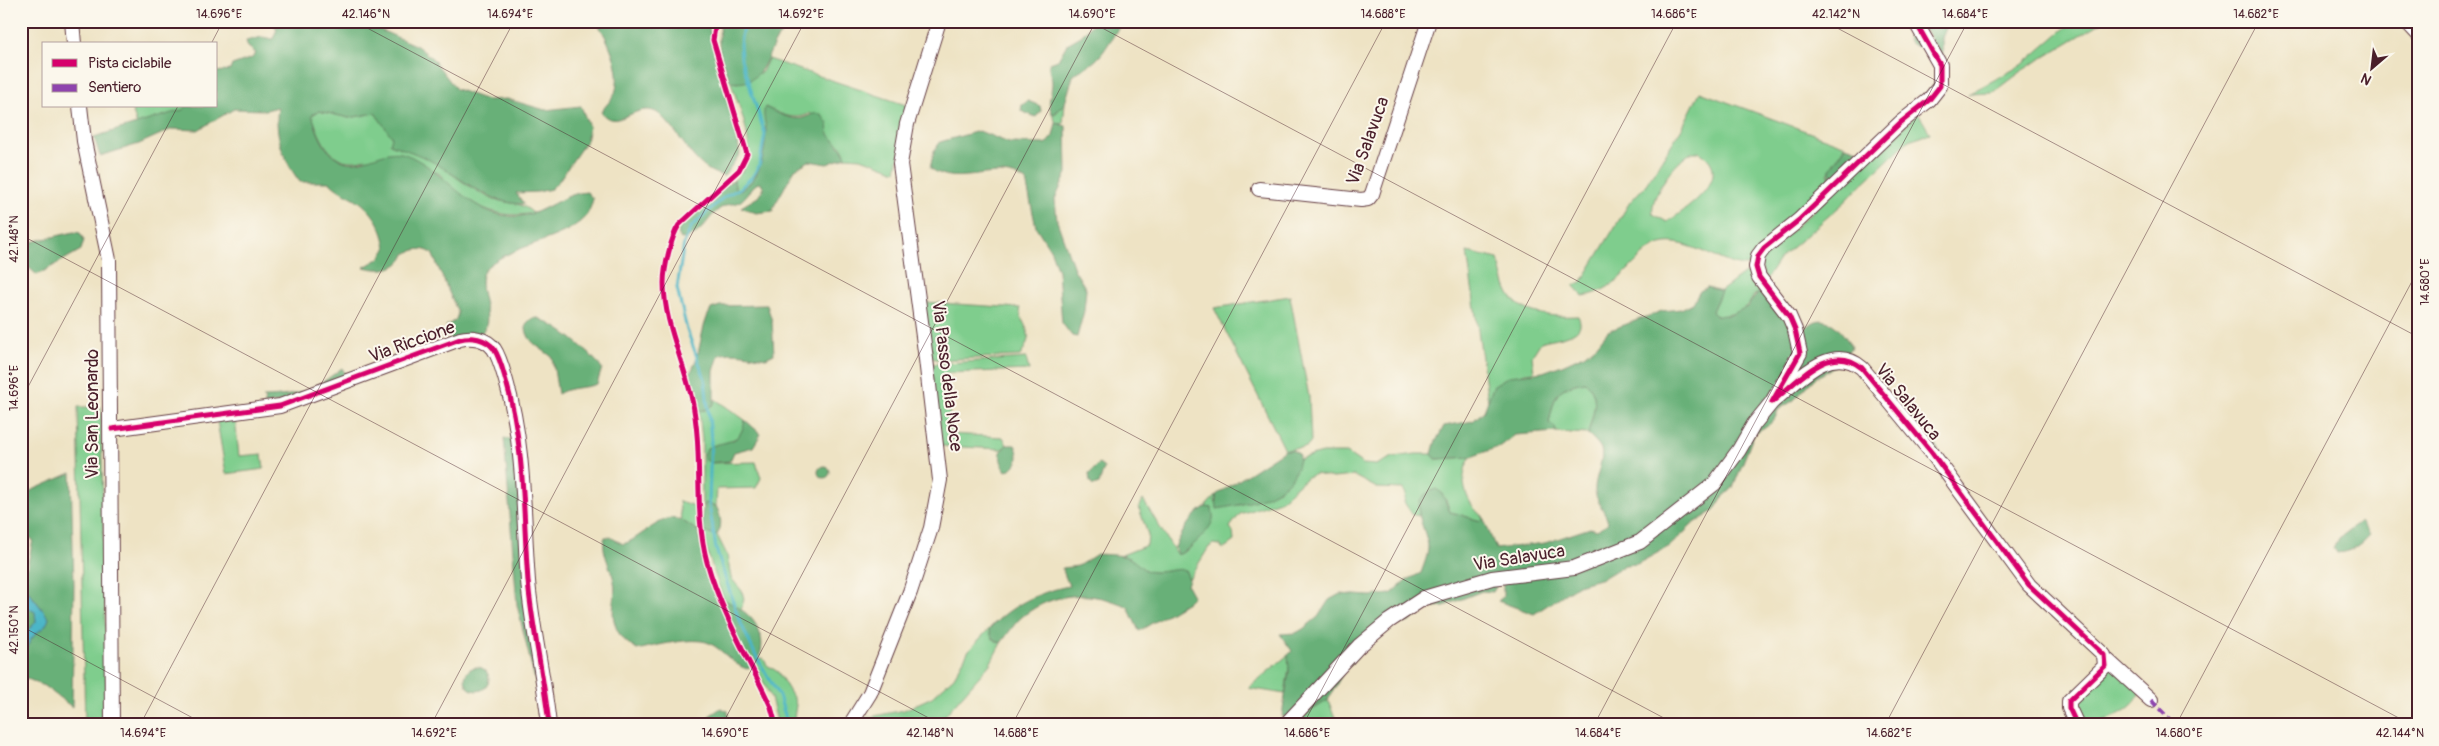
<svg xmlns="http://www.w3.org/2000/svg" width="2439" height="746" font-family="Pangolin,sans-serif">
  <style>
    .green { fill: #7fcd8d; stroke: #64765c; fill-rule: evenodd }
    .forest { fill: #67b078; stroke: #586852 }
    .water { fill: #4bb6c7; stroke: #4a6a79 }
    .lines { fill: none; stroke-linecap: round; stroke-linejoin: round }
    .stream { stroke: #4bb6c7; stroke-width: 3 }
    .minor-casing { stroke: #633c42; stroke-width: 16 }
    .minor { stroke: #fff; stroke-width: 14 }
    .quiet { stroke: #8e44ad; stroke-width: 4; stroke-dasharray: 8 4; stroke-linecap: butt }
    .cycleway-casing { stroke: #fbf7ec; stroke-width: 8 }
    .cycleway { stroke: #d6006c; stroke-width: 5 }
    .ticks { fill: none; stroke: #4a1f2b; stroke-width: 1; stroke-opacity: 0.45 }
    .labels { text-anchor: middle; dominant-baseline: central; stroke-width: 4; stroke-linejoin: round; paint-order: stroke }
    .street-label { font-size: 18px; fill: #4a1f2b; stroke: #fbf7ec }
    .neatline { fill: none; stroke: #4a1f2b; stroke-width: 2 }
    .ticks-label { font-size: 12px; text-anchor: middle; fill: #4a1f2b }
  </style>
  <rect width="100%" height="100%" fill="#fbf7ec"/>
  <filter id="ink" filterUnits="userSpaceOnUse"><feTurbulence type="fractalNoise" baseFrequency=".02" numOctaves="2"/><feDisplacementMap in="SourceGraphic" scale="10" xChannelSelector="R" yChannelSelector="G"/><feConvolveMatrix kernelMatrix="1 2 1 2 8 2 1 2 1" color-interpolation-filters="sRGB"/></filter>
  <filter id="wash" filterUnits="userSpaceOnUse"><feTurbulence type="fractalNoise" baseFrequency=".0096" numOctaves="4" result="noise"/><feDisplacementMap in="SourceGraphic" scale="20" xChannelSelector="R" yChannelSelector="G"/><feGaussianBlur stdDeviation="1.12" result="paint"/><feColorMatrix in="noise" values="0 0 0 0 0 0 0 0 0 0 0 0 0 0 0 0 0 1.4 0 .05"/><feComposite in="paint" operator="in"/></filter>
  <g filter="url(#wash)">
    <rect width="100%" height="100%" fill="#eee3c4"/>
    <path class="green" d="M2073 21H2104L2026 68 1993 93 1968 94 2022 65Z
      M768 59 909 106 896 171 861 158 846 157C841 141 836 145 829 135 823 127 817 120 810 113 796 122 780 114 765 107 766 134 768 178 739 190L735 188 734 180C740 174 745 169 747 161 754 140 737 102 731 82L737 83 762 72Z
      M1700 92 1846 146 1834 162 1828 175 1835 182 1752 265C1731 272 1693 239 1665 243 1639 246 1622 292 1583 296L1573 285 1581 283 1630 202 1645 186 1682 128ZM1693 152H1699C1737 174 1689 208 1667 222L1653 214C1649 196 1676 160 1693 152Z
      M1065 103 1063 124 1056 123 1051 111 1055 114Z
      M131 106H185L186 109 137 125Z
      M319 111 349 118 375 113 393 137 390 144C405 150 419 153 433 161 452 173 470 189 491 198 508 205 519 200 533 213 501 220 475 207 451 188 446 184 443 176 438 173 428 168 379 162 365 159 332 169 321 142 312 115Z
      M1918 113 1930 133 1909 140 1858 188 1846 201 1780 258 1765 281 1760 260Z
      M1467 252 1498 259C1502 271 1503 283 1509 294 1522 316 1555 317 1578 316 1589 337 1554 337 1541 342L1532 356 1534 372 1525 373 1494 385 1488 401Z
      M1745 273H1752L1765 292 1754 295C1746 312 1733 315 1715 316L1712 311 1721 291Z
      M1290 296 1309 397 1311 442 1307 447 1285 450 1214 308Z
      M923 302 1020 308C1021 330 1038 329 1020 356L938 360 928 356Z
      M1026 358 1029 370 946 373 951 434 1003 437 1007 445 1002 449 941 446 931 364Z
      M1585 382C1602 396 1592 416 1588 434L1556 432 1555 427 1549 423C1555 395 1555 387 1585 382Z
      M715 399 745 420C741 443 734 435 722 446 717 450 713 457 709 463L756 462 761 478 756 488 717 489 716 506 705 503 702 507V439L699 411 705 410 714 404Z
      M78 407H101L107 725H85Z
      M235 418 239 456 262 454 264 469 226 474 217 421Z
      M1323 453H1347L1363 464 1376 465 1393 457 1416 454H1432L1436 459 1471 457C1457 476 1465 503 1483 517L1481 521C1471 519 1461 514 1450 512L1446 500 1419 505V516L1412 514 1404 502 1406 494 1403 489 1377 488 1354 476 1333 478 1316 474 1307 477 1280 501 1240 514 1230 527 1233 532 1234 541 1223 549 1220 545 1214 544 1209 547 1189 579 1185 570C1175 570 1152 575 1145 570 1136 565 1132 559 1122 555L1147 545 1148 535 1139 508 1143 500 1177 555C1198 548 1205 528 1212 508L1205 507 1216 495 1215 502 1240 505 1279 490 1292 475 1299 459Z
      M679 501 698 507V531L681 520Z
      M703 532 717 535 727 555 731 578 742 591 744 599 741 610 724 600 707 551Z
      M989 629 996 641 1001 643 990 664 939 722 933 725H854L859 716 865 718 904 710 932 697 954 677 969 650Z
      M1288 655 1290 661 1285 694 1248 688Z
      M763 658 767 665 778 672 794 699 796 705 793 725H778L771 698 755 664 759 659Z
      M2111 665 2140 692C2135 712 2099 725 2080 725L2072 710 2074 698Z
      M1328 700 1338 725H1289Z"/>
    <path class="forest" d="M271 21H348L376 28 417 46 432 58 456 89 487 100 507 99 545 110 581 106 589 127 586 141 558 182 551 189 538 192 516 193 524 204C488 204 463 179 433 162 419 154 405 150 390 144L392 137 375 113 349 118 319 111 312 115C317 131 323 151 339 159 360 171 383 146 405 154 446 169 470 220 520 216 545 214 562 193 587 192L593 199C591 206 589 214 583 219 563 240 514 245 488 266 467 284 503 322 477 336 471 340 458 339 451 340L446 326 456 320 458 313 432 253C422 247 415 249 405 254 399 271 379 271 364 267L380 258 386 249C384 228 372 208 352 197 342 192 337 190 329 182H300C283 160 274 134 278 107L266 110 234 109 198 130 172 129 139 144 100 156 94 137 185 109V106H216V72L230 70 232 65 252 58 256 53 248 47 246 41 262 37 273 39 277 29Z
      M596 21H708C715 66 733 109 740 154L724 176C695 170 686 142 667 122 664 119 660 114 656 112 635 102 616 133 601 112 605 106 612 100 615 93 623 70 608 39 596 21Z
      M722 21H791C785 28 778 36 774 44 764 65 758 87 731 82 721 61 715 43 722 21Z
      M1095 21H1124C1114 32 1107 50 1096 60 1090 66 1080 69 1073 76L1065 103 1054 114C1045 107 1052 93 1052 83 1052 73 1047 73 1050 63L1058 60 1067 44 1081 36Z
      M1919 21H1949L1942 38 1943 60Z
      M1911 27 1924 44C1917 49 1912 45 1907 39Z
      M1028 101 1040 106 1041 111 1036 117 1021 111 1022 105Z
      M765 107C775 112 792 121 803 118 812 115 811 113 821 114L828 124C824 138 840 140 846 157L827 164 809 161 795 169 774 206 773 211 756 213 741 207 758 197 764 188 762 184 758 183C750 188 748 195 742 200 737 205 732 203 727 205 705 214 708 234 681 239L678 233 680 227 717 192 734 180 735 188 740 190C761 181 765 152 766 131 766 122 762 116 765 107Z
      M1056 123 1066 126 1067 173 1055 199 1057 221 1074 269 1086 289 1084 311 1077 337 1072 336 1062 323 1058 271 1051 251 1036 227 1026 181C996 160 959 190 930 168L934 151 940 142 979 131 1009 143 1046 144 1053 136Z
      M1846 146 1866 153 1835 182 1830 180V169Z
      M74 232 80 233 84 240 81 250 37 275 26 265 24 254 31 242Z
      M1707 287 1721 291 1712 311 1715 316 1730 315 1747 307 1760 290 1765 292 1799 328 1804 329C1807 327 1810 324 1814 322 1829 314 1846 335 1851 347L1840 364 1815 378 1794 400 1778 410C1774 426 1765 425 1754 434L1733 488 1722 498 1714 511 1693 524 1670 546 1637 564 1625 565 1603 578 1578 585 1534 614 1498 601 1503 597V583H1498L1493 592 1482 591 1444 606 1427 608 1409 622 1394 625 1373 639 1344 671 1328 700 1300 717 1286 718 1282 716 1289 671 1288 655 1292 651 1280 634 1296 633 1303 629 1318 617 1329 600 1340 594 1370 596 1391 594 1407 580 1421 573C1424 564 1428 556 1428 546 1426 527 1404 499 1436 489L1442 493 1450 512C1461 514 1471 519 1481 521L1483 517 1496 549 1545 543 1590 528 1597 530 1608 523C1606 512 1597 503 1595 491 1594 478 1605 459 1601 449 1599 444 1592 438 1588 434 1592 416 1602 396 1585 382 1555 387 1555 395 1549 423L1555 427 1556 432 1515 435 1501 446 1471 457 1436 459 1432 454 1435 443 1444 426 1473 421 1484 411 1494 385 1509 376 1543 372 1562 365 1584 355 1597 345 1608 331 1662 311 1681 309 1693 303 1700 291Z
      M767 305 772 321 774 354 766 358C751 356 734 350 719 355L714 371V404L705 410 699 411 689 375C702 355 699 330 711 309L720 306Z
      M538 318C562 328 587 349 602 368L597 384C583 389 571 386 558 394L552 357C540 347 525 342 526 324L531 319Z
      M342 368 347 377 290 400 265 405 264 397C300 396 314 390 342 368Z
      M1900 402C1916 406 1936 438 1939 454L1898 404Z
      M745 420 761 434 753 447 734 452 730 461 709 463 706 460 704 455 707 448C726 439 740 447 745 420Z
      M504 438 514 440 537 689 517 605Z
      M1007 445H1015C1021 456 1018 467 1006 471 1000 462 997 452 1007 445Z
      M1285 450H1292L1299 454C1300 494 1247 504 1217 509L1216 495Z
      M1099 464 1104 468 1099 484 1093 486 1090 482 1089 474Z
      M818 472a6 6 0 1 1 12 0a6 6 0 1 1-12 0Z
      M71 473 74 585 72 707 44 686 21 676V655C27 650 28 643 33 637 39 629 46 629 49 618L22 583 21 569 27 568 33 540 21 531V498L28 492Z
      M705 503 716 506C721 516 723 526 717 535L703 532 702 514Z
      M1205 507 1212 508C1212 511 1214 516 1213 519 1211 531 1187 552 1177 555L1175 547C1183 531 1190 517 1205 507Z
      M670 518 681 520 698 531 704 559 718 596C729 603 742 608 751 618 765 634 767 658 747 669 731 664 724 650 709 643 693 636 654 646 637 650 627 643 618 636 615 624 610 610 617 595 614 581 611 567 600 550 605 537H610L623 544C634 542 652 523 670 518Z
      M2361 522 2370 535C2361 545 2351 552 2337 553L2334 548 2339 538Z
      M1097 554C1108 555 1119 554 1129 558 1138 562 1143 572 1153 572 1163 573 1174 568 1185 570L1189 579 1187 585 1193 596 1187 602 1139 631 1128 607C1091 590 1055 591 1023 616 1015 622 1008 634 1001 643L992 638 989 629C1010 606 1038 592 1069 586L1062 568 1078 566Z
      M26 607 36 612V622L21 637V611Z
      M465 679a12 12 0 1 1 24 0a12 12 0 1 1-24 0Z
      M721 708 728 711V720L724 725H710L709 716Z"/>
    <path class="water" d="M21 582 49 618C46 629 39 629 33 637 28 643 27 650 21 655V637L36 622 35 612 26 607 21 611V602L24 599Z"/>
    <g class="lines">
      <path class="stream" d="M744 21 740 44 741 59 765 134 759 166 752 177 740 188 724 197 692 226 684 243 677 288 687 330 705 379 711 438 709 504 716 549 738 617 755 654 779 696 785 715 786 725"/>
    </g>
  </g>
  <g filter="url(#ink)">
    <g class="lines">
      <g class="minor-casing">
        <path id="minor" d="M72 21 74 44
          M1915 21 1940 65V86L1929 100 1900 123 1799 220 1764 248 1758 256 1756 267 1759 277 1789 316 1795 330 1800 353 1772 402C1797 382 1830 341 1862 368L1932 453 2029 585 2104 655 2105 666 2069 701V708L2077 725
          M2406 21 2418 34
          M80 106 84 141 109 260 112 725
          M1259 189 1361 200 1368 199 1372 194 1429 21
          M112 429 280 406 460 339C471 336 486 338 494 349 500 358 503 371 506 381 525 446 523 515 528 581 532 628 544 677 549 725
          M2106 659 2151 700
          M850 725 870 693 910 592 931 528 940 480 926 359 900 164 907 124 939 21
          M1285 725 1359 646 1389 621 1424 598 1492 578 1574 568 1640 542 1714 484 1739 450 1754 424 1772 402"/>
      </g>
      <use href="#minor" class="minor"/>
      <path class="quiet" d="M2151 700 2175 725"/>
      <g class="cycleway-casing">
        <path id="cycleway" d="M716 21 713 40 747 154 739 170 679 225C671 237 664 268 664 283 664 324 684 361 692 400 704 453 693 510 707 562 721 612 749 660 771 707L776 725
          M1915 21 1940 65V86L1929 100 1900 123 1799 220 1764 248 1758 256 1756 267 1759 277 1789 316 1795 330 1800 353 1772 402C1797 382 1830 341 1862 368L1932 453 2029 585 2104 655 2105 666 2069 701V708L2077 725
          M112 429 280 406 460 339C471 336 486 338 494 349 500 358 503 371 506 381 525 446 523 515 528 581 532 628 544 677 549 725"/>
      </g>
      <use href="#cycleway" class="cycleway"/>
    </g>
  </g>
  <path class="ticks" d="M354 21 1677 725M1089 21 2412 725M1824 21 2418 337M211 44 223 21M21 235 942 725M21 400 178 106M21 626 206 725M140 725 514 21M431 725 805 21M722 725 1096 21M1012 725 1386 21M1303 725 1677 21M1594 725 1968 21M1885 725 2259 21M2176 725 2418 270"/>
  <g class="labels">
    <g class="street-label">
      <text transform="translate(1368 141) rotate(-70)">Via Salavuca</text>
      <text transform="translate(412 342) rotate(-20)">Via Riccione</text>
      <text transform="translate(947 376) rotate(83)">Via Passo della Noce</text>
      <text transform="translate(1908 402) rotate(51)">Via Salavuca</text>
      <text transform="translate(92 414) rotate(-90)">Via San Leonardo</text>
      <text transform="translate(1519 558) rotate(-9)">Via Salavuca</text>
    </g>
  </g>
  <rect width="2439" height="746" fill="none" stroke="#fbf7ec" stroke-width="55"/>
  <rect x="42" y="42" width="175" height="65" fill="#fbf7ec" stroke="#b4a19f"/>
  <rect x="52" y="59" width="25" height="8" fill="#d6006c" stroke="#b4a19f"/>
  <text x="88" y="68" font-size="15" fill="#4a1f2b">Pista ciclabile</text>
  <rect x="52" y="84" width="25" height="8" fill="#8e44ad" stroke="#b4a19f"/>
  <text x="88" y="92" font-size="15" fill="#4a1f2b">Sentiero</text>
  <g transform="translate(2372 68) rotate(208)" stroke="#fbf7ec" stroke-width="4" paint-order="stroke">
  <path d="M0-4L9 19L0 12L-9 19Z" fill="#4a1f2b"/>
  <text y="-8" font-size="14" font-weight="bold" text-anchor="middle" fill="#4a1f2b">N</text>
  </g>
  <rect x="28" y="28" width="2384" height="690" class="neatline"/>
  <g class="ticks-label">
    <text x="219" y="18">14.696°E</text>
    <text x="366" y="18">42.146°N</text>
    <text x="510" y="18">14.694°E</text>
    <text x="801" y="18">14.692°E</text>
    <text x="1092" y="18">14.690°E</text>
    <text x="1383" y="18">14.688°E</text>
    <text x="1674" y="18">14.686°E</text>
    <text x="1836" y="18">42.142°N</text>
    <text x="1965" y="18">14.684°E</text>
    <text x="2256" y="18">14.682°E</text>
    <text transform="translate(14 239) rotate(-90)" y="4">42.148°N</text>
    <text transform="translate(2425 282) rotate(-90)" y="4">14.680°E</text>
    <text transform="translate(14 388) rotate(-90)" y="4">14.696°E</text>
    <text transform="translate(14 630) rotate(-90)" y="4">42.150°N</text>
    <text x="143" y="737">14.694°E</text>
    <text x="434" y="737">14.692°E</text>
    <text x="725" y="737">14.690°E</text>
    <text x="930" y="737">42.148°N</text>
    <text x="1016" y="737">14.688°E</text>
    <text x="1307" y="737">14.686°E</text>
    <text x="1598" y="737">14.684°E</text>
    <text x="1889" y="737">14.682°E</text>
    <text x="2179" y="737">14.680°E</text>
    <text x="2400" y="737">42.144°N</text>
  </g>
</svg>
